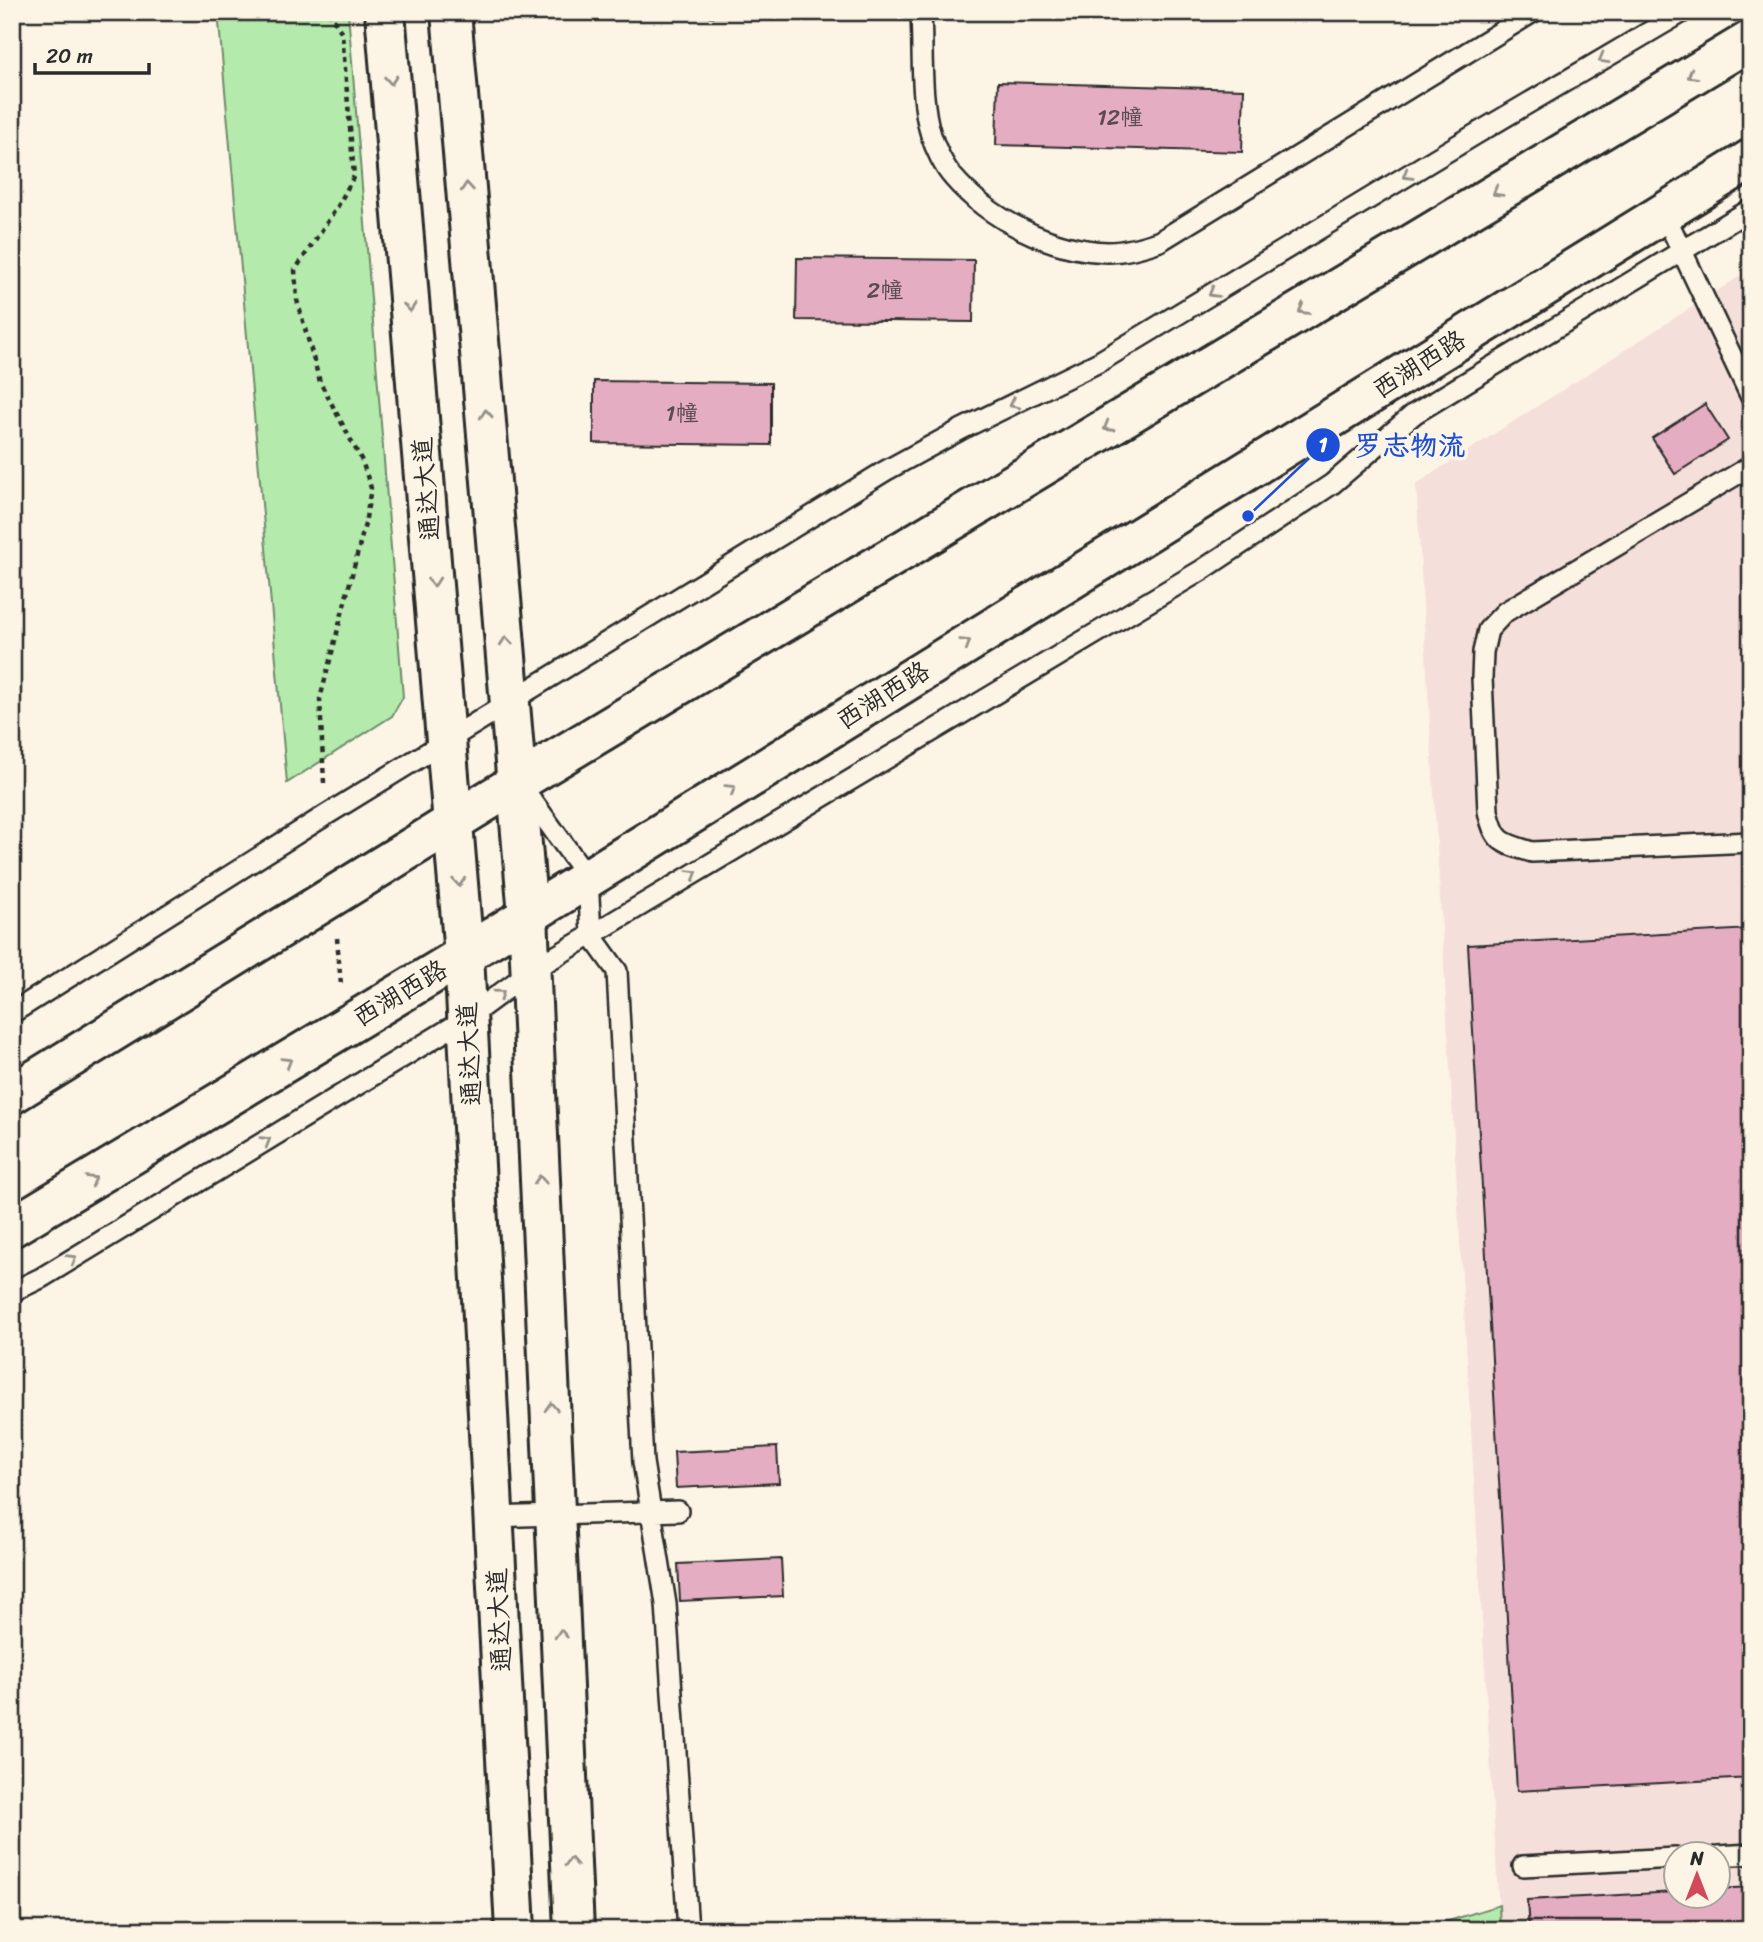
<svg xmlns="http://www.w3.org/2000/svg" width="1763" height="1942" font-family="Sriracha,'LXGW WenKai TC',sans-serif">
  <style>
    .built { fill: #f5dfda; fill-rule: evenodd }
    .green { fill: #b4eaac; stroke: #708a6c; stroke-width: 2 }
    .building { fill: #e5adc1; stroke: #2b2b2b; stroke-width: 2 }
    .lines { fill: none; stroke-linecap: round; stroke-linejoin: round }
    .lane-casing { stroke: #2b2b2b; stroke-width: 24 }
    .secondary-casing { stroke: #2b2b2b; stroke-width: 44 }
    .primary-casing { stroke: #2b2b2b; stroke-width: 44 }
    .path { stroke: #2b2b2b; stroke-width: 4.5; stroke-dasharray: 5 5; stroke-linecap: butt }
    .lane { stroke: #fcf5e5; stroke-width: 19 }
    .secondary { stroke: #fcf5e5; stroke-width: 38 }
    .primary { stroke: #fcf5e5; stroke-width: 38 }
    .oneway { stroke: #949088 }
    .labels { text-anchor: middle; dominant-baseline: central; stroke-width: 7; stroke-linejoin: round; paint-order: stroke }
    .number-label { font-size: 23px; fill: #5a4c50 }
    .street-label { font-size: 26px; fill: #2b2b2b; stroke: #fcf5e5 }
    .leader { fill: none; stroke: #1d4ed8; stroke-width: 2.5 }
    .callout-dot { fill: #1d4ed8; stroke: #fcf5e5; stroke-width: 2.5 }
    .mark-label { font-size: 21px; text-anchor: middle; font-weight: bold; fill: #fff }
    .callout-label { font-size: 28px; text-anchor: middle; font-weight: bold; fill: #1d4ed8; stroke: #fcf5e5; stroke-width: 7; stroke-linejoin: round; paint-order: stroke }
  </style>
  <rect width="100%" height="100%" fill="#fcf5e5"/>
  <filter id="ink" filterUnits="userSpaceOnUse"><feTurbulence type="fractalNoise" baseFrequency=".0143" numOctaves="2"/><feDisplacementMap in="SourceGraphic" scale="14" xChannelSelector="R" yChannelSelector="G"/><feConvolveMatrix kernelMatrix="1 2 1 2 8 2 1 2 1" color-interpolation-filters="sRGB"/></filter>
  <g filter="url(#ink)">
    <path class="built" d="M1751 269V1930H1500L1416 484ZM1676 1854H1718V1896H1676Z"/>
    <path class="green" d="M218 12H348L403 697 392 716 287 783Z
      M1499 1905 1500 1930H1420Z"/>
    <path class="building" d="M556 12H898V18L556 15Z
      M998 82 1244 89 1242 152 996 145Z
      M797 258 974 260 973 322 796 320Z
      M594 381 771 383V445L594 443Z
      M1705 404 1728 440 1675 474 1652 438Z
      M1751 929V1778L1517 1791 1468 945Z
      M777 1447 779 1483 676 1488 674 1452Z
      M781 1559 783 1596 680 1601 678 1564Z
      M1751 1887V1930H1529L1527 1900 1676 1892V1896H1718V1889Z"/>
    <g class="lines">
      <g class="lane-casing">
        <path id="lane" d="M921 12C923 48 920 102 931 135 935 148 944 167 953 177 989 219 1052 251 1108 252 1126 252 1143 247 1160 241L1533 12
          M1664 213 1751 397
          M1751 466 1505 612 1488 630 1483 652 1482 678 1488 811C1495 843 1502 843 1532 852L1751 842
          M523 788 588 878 591 935 617 971 643 1462 666 1604 688 1930
          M12 1013 326 815 885 471 962 429 1099 362 1476 134 1683 12
          M12 1292 41 1278 467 1018 531 971 1202 570 1332 484 1414 414 1751 209
          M493 1517 678 1511
          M1718 1856 1751 1854
          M1523 1866 1676 1858"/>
      </g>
      <g class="secondary-casing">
        <path id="secondary" d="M385 12 464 955 515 1930
          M451 12 528 915 574 1930"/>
      </g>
      <g class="primary-casing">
        <path id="primary" d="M12 1094 518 782 1751 40
          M12 1227 464 955 1751 159"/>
      </g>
      <path class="path" d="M324 783 320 699 365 524 371 488 362 461 320 382 297 300 295 270 338 206 354 176 342 33 329 12
        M337 938 341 985"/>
      <use href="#lane" class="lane"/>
      <use href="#secondary" class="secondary"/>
      <use href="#primary" class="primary"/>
    </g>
    <defs><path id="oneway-chevron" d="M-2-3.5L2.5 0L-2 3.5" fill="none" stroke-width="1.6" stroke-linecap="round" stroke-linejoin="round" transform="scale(1.75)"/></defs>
    <g class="oneway">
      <use href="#oneway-chevron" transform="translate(1603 59) rotate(150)"/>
      <use href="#oneway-chevron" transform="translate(1692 75) rotate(149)"/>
      <use href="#oneway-chevron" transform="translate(391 80) rotate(85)"/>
      <use href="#oneway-chevron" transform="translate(1407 175) rotate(149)"/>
      <use href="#oneway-chevron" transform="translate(467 187) rotate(-95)"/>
      <use href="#oneway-chevron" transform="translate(1497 192) rotate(149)"/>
      <use href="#oneway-chevron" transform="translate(1213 293) rotate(149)"/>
      <use href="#oneway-chevron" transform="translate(410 307) rotate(85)"/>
      <use href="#oneway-chevron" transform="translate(1303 310) rotate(149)"/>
      <use href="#oneway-chevron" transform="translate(1014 404) rotate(154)"/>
      <use href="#oneway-chevron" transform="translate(486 414) rotate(-95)"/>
      <use href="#oneway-chevron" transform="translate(1108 427) rotate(149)"/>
      <use href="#oneway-chevron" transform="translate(434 582) rotate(85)"/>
      <use href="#oneway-chevron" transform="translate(506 641) rotate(-95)"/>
      <use href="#oneway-chevron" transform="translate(966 643) rotate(-32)"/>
      <use href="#oneway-chevron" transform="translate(731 789) rotate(-32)"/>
      <use href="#oneway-chevron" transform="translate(693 874) rotate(-31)"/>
      <use href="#oneway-chevron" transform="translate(459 882) rotate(86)"/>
      <use href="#oneway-chevron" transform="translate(500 994) rotate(-37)"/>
      <use href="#oneway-chevron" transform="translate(287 1062) rotate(-31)"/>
      <use href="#oneway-chevron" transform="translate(266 1141) rotate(-31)"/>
      <use href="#oneway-chevron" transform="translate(92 1180) rotate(-31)"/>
      <use href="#oneway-chevron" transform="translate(540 1180) rotate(-93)"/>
      <use href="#oneway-chevron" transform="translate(72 1259) rotate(-31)"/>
      <use href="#oneway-chevron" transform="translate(551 1407) rotate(-93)"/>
      <use href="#oneway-chevron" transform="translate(561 1634) rotate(-93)"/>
      <use href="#oneway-chevron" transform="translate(571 1862) rotate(-93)"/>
    </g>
  </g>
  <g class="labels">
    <g class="number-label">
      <text x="1120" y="117">12幢</text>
      <text x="885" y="290">2幢</text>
      <text x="682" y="413">1幢</text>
    </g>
    <g class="street-label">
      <text transform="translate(1419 364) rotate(-32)">西湖西路</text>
      <text transform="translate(426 489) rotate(-95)">通达大道</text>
      <text transform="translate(883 695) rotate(-32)">西湖西路</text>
      <text transform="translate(400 993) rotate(-31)">西湖西路</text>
      <text transform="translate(469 1054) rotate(-93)">通达大道</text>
      <text transform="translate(499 1620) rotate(-93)">通达大道</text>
    </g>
  </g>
  <path class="leader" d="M1248 516L1323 445"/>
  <g class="callout-dot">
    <circle cx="1248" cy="516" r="7"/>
    <circle cx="1323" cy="445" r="18"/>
  </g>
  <g class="mark-label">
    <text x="1323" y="452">1</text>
  </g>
  <g class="callout-label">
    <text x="1410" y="455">罗志物流</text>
  </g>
  <rect width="1763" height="1942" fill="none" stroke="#fcf5e5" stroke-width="42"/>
  <rect x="21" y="21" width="1721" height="1900" fill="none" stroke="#2b2b2b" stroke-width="2.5" filter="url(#ink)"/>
  <g transform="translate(1697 1875)"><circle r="33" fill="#fcf5e5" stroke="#a8a49b" stroke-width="2"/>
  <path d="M0-5L12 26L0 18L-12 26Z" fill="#d1495b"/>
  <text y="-10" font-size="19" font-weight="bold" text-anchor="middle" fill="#2b2b2b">N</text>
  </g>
  <path d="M35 63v10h114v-10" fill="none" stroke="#2b2b2b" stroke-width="3.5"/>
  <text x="46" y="63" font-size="21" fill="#2b2b2b" stroke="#fcf5e5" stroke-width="5" paint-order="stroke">20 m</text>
</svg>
